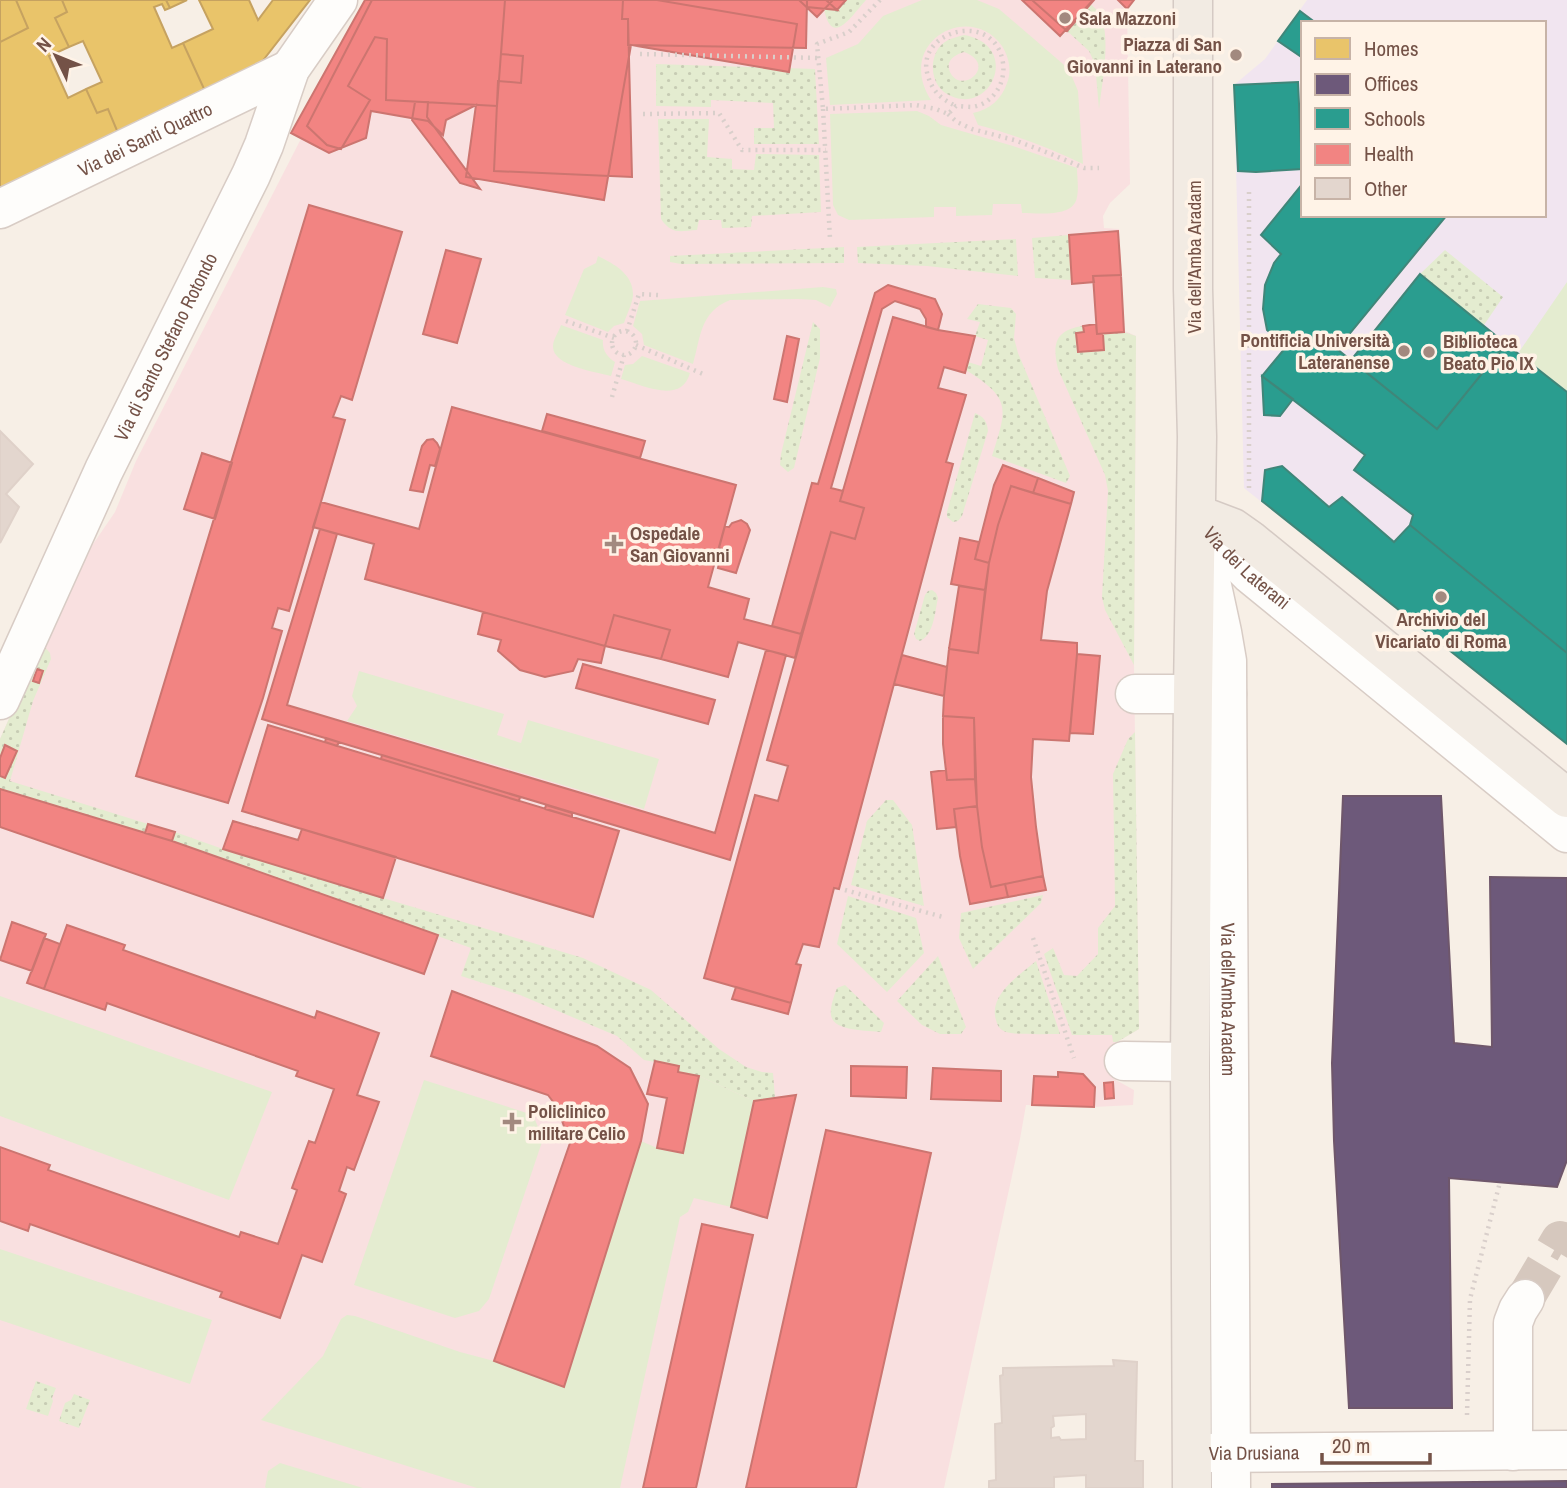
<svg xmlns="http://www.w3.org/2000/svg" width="1567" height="1488" font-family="'Archivo Narrow',sans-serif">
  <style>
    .education { fill: #f1e5f0; fill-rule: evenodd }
    .medical { fill: #f9e0e0 }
    .grass { fill: url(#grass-dots); fill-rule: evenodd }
    .garden { fill: #e4ecd0 }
    .homes { fill: #e9c46a; stroke: #c6a260; stroke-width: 2 }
    .offices { fill: #6d597a; stroke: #6f576b; stroke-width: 2 }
    .schools { fill: #2a9d8f; stroke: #408679; stroke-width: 2 }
    .health { fill: #f28482; stroke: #cc7570; stroke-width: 2 }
    .building { fill: #e3d6ce; stroke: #dfd1c9; stroke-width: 2; fill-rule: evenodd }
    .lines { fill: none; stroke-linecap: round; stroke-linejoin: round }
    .minor-tunnel { stroke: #d6c8be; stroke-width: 38; stroke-dasharray: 38 19; stroke-linecap: butt }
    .minor-casing { stroke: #d8ccc5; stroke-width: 41 }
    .major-casing { stroke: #d5cac4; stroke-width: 41 }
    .path { stroke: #d9cfcb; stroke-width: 4.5; stroke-dasharray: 2 5; stroke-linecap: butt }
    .minor { stroke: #fefdfb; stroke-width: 38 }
    .major { stroke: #f2ebe3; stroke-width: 38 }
    .poi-dot { fill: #a2897f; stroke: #fff3e7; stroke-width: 2.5 }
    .labels { text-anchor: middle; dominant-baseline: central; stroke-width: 7; stroke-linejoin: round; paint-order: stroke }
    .poi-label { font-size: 19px; font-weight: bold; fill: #745247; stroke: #fff3e7; text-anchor: start }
    .street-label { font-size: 19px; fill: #745247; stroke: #fff3e7 }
  </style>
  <defs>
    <pattern id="grass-dots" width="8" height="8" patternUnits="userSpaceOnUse" patternTransform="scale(1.75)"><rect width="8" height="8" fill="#e4ecd0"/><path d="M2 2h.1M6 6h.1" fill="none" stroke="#c7ccb4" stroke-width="1.8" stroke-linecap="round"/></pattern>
  </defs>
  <rect width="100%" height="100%" fill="#f7efe6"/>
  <path class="education" d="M1307 0H1567V744L1244 488 1234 85 1265 59ZM1303 23H1544V215H1303Z"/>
  <path class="medical" d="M372 0H1134L1127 9 1130 184 1110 203 1103 216 1104 228 1119 229 1121 258H1119L1125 331 1136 336 1134 665 1139 1029 1117 1042 1114 1079 1134 1090 1133 1105 1094 1107 1026 1105 1020 1139 944 1488H0V739L72 575 115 512 136 461Z"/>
  <path class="grass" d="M846 0H866C852 15 832 49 824 9L837 10Z
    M1090 4C1092 5 1098 11 1099 12 1112 35 1102 83 1099 109L1095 64 1089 51 1067 31Z
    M964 35C1021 45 992 115 951 96 946 94 942 91 939 87 928 72 932 48 948 40 953 38 959 36 964 35ZM964 52C999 65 961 96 950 72 945 60 955 55 964 52Z
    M656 64 815 69 819 144H754V128H774L773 103 711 100V107L656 106Z
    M658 119H709L707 157 732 159V169L754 170 756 154 819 155 821 212 752 216 751 227 722 228 721 220H699L697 230C680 231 672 235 661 219Z
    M1069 235 1071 280 1035 278 1032 238Z
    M1016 239 1018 276 927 266 858 263 857 247Z
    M844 247V263L681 264 670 262V256Z
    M1445 250 1503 297 1484 325 1420 274Z
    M978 304 1011 308 1016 314 1014 338 1018 353 1070 476 1066 483 992 456C1007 408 1012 399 966 370L968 362 981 366 988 340 975 336 980 322 967 319Z
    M813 322 820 329V358L794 468 788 472 780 465 781 454Z
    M1083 326 1084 332 1076 333 1078 352 1104 350 1103 334 1124 332 1136 336 1134 665 1105 610 1102 597 1108 491 1105 475 1058 369C1052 344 1055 330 1083 326Z
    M975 413C984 417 987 421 988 431L962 516 958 521 953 522 947 517V512Z
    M932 590 936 593 938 598C935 611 934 635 920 641L916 639 914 634 925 595 928 591Z
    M42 644 50 653 51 659 33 701 10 781 148 824 145 833 0 789V776L5 778 17 751 5 746 0 758V739Z
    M1135 732 1139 1029 1117 1042H1113L1112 1035H1072L1044 954 1053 948 1064 975 1077 976 1098 954V928L1115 906 1113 774 1128 739Z
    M886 800H893L912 825 924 906 851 885 867 821Z
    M175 832 223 849 383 898 583 958 651 990 719 1049 746 1067 762 1072 773 1073 775 1098 754 1101 699 1076 678 1072 679 1066 644 1060 617 1036 520 995 461 976 471 948 172 841Z
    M1043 895 1041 903 973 969 959 938 961 913Z
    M848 896 916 918 924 953 887 992 837 944Z
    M938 956 966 1027 961 1034H940L922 1025 897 1001Z
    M1036 961 1060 1034C1049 1034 1014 1035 1006 1032 1000 1030 997 1025 996 1020 988 995 1020 975 1036 961Z
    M845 985 884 1023 881 1032C868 1030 833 1032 831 1015 830 1007 834 996 837 988Z
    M36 1381 56 1388 52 1398 53 1401 48 1416 26 1409Z
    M74 1394 90 1400 79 1428 59 1421 65 1403 71 1400Z"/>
  <path class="garden" d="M922 0H977L999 9 1063 64 1070 72 1078 91 1083 164C1048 147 1015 135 978 125L973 113C989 110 1002 99 1007 83 1012 71 1009 57 1002 46 970 0 894 42 931 100L830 105 826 58 858 44 883 16Z
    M917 111 929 116 941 125 1013 146 1077 168C1077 177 1079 188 1077 197 1074 218 1038 213 1022 213L1021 204H993L992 215 956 216V207H934V217L849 220 838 215 833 205 830 114Z
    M598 256C614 264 634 274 633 296 632 304 627 314 624 323L614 326 608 332 565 315 584 269 596 263Z
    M1567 282V392L1519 352Z
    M823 287 836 289 837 294 830 307 816 300 798 299 730 300C700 312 701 336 693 364L644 345 642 334 633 326 640 301Z
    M561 325 603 340C602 350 607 357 615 362L611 376C597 372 552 366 553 346 553 340 559 331 561 325Z
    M642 356 690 373C681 405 643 385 621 379L625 365 633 364Z
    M359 671 504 714 497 735 521 743 528 720 659 759 644 809 347 721 357 706 352 696Z
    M0 996 272 1092 229 1200 0 1116Z
    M699 1076 754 1101 731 1207 694 1198 688 1212 680 1217 620 1488H477L261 1420 323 1356 341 1319 347 1315 355 1316 460 1352 494 1361 564 1387 641 1141 657 1148 683 1153Z
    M424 1080 533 1115 543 1139 489 1299 479 1311 455 1318 354 1285Z
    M0 1249 212 1320 190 1384 0 1320Z
    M280 1463 363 1488H266L265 1487 268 1471Z"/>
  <path class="homes" d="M0 0H16L28 28 0 42Z
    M16 0H62L67 12 55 18 69 47 49 56 68 98 86 89 97 113 108 109 118 133 0 190V42L28 28Z
    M62 0H166L170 8 165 10 162 4 154 7 172 48 183 43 205 91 118 133 108 109 97 113 86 89 102 82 83 41 69 47 55 18 67 12Z
    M166 0H187L170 8Z
    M199 0H249L258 20 273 0H310L261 63 205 91 183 43 213 29Z"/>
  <path class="offices" d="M1343 796H1441L1454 1043 1492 1047 1490 877 1567 878V1160L1557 1187 1449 1178 1452 1408H1349L1334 1141 1332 1063Z
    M1567 1481V1488H1272V1484Z"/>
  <path class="schools" d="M1300 11 1316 23H1303V58L1278 41Z
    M1298 82 1302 169 1256 172 1238 171 1234 85Z
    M1303 183V215H1447L1337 349 1437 429 1506 344 1567 392V653L1410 525 1413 515 1354 470 1365 455 1262 376 1286 347 1267 330 1263 309 1265 285 1274 263 1281 254 1261 235Z
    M1420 274 1506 344 1437 429 1351 360Z
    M1262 376 1293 399 1280 416 1264 415Z
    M1282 466 1329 507 1342 497 1394 542 1410 525 1567 653V744L1262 501 1265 470Z"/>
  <path class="health" d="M365 0H657L797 24 789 72 631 45 604 200 466 177 476 105 446 120 443 135 428 121 371 111 366 138 329 153 291 133Z
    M372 0H505L497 106 386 100 387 39 375 37 348 86 370 100 341 149 327 145 307 126Z
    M505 0H623L622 19H628L632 177 494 171 498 81 521 83 523 56 501 54Z
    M623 0H807L806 48 628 45V19H622Z
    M799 0H833L817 17Z
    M803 0H826L837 10 807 7V0Z
    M826 0H846L837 10Z
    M1022 0H1093L1060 36Z
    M1032 0H1094L1067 31Z
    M1118 0H1134L1127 9Z
    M415 102H428L427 117 480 189 460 183 412 120Z
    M309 205 402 232 352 400 341 396 333 417 345 420 289 611 278 608 272 628 282 631 263 698 228 803 136 776Z
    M1118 231 1121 275 1093 276 1094 282 1072 284 1069 235Z
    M446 250 481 259 457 343 423 334Z
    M1121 275 1124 332 1097 334 1093 276Z
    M888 285 935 299 942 314 938 330 926 327V319L920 309 895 301 882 309 831 488 843 491 840 501 864 508 855 539 831 532 801 634 772 626 812 483 818 484 875 293Z
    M893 317 938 330 975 336 965 373 944 367 938 388 966 395 946 462 953 464 839 889 834 888 819 947 803 944 796 964 801 965 791 1003 704 978 755 795 778 801 788 766 767 760 831 532 855 539 864 508 840 501Z
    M1096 324 1097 334H1103L1104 350 1078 352 1076 333 1084 332 1083 326Z
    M787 336 799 339 787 402 774 399Z
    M452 407 736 485 708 587 749 599 744 619 801 634 795 658 738 642 728 677 661 659 670 630 614 615 605 646 365 579 374 544 313 527 321 502 419 529Z
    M547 414 645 441 640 458 542 431Z
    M433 439 437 443 440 449 435 466 430 465 423 492 410 490 422 446 427 440Z
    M202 453 232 463 215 519 184 509Z
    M1003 465 1038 478 1033 493 1011 486 998 525 989 563 975 559 994 485Z
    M1038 478 1074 492 1071 504 1033 493Z
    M1011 486 1071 504 1047 591 1041 640 1077 643V654L1069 741 1033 739 1031 777 1036 827 1043 876 991 887 982 847 977 806 974 718 943 716 944 696 949 649 978 653 989 563 998 525Z
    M741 520 747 524 750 530 736 573 718 568 722 549 719 548 725 526 729 527 732 523Z
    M320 529 337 534 287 705 715 833 766 650 786 655 730 860 262 719Z
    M960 538 979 542 975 559 989 563 985 590 951 584Z
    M959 586 985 590 978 653 949 649Z
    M483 612 605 646 601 663 578 659 573 671 545 677 520 670 498 651 501 640 478 634Z
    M614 615 670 630 661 659 605 646Z
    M1077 654 1100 656 1093 734 1070 733Z
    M902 655 947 667 944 696 894 684Z
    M583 664 715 700 708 724 576 688Z
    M37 669 43 671 39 683 33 681Z
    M943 716 974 718 975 779 947 780 943 744Z
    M268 725 619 831 593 917 242 811Z
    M326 738 339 742 337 746 325 742Z
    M5 745 17 751 5 778 0 776V758Z
    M382 755 520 797 519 801 381 759Z
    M946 770 947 780 975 779 977 806 954 809 956 827 937 829 931 772Z
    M0 789 172 841 438 935 424 974 0 827Z
    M546 805 572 813V817L545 809Z
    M977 806 982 847 991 887 1005 884 1008 897 970 904 960 856 954 809Z
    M233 821 298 840 302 829 396 857 383 898 223 849Z
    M148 824 175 832 172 841 145 833Z
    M1043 876 1046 890 1008 897 1005 884Z
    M12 922 46 934 32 971 0 960Z
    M67 925 125 945 123 950 315 1018 317 1011 379 1033 357 1095 379 1102 354 1170 347 1167 339 1191 346 1194 322 1262 302 1255 280 1318 220 1297 222 1292 30 1224 28 1231 0 1221V1147L50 1165 48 1170 239 1237 241 1232 278 1244 297 1190 292 1188 309 1141 315 1143 334 1089 296 1076 298 1071 107 1003 105 1010 44 989Z
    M44 938 60 944 44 989 27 983Z
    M736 987 791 1003 788 1014 732 999Z
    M452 991 597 1046 630 1068 648 1104 641 1141 564 1387 494 1361 570 1143 557 1107 548 1095 431 1056Z
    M655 1061 679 1066 678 1072 699 1076 683 1153 657 1148 667 1098 647 1094Z
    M851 1066 907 1067 906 1098 851 1096Z
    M933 1068 1001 1071V1101L931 1099Z
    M1058 1072 1083 1074 1095 1087 1094 1107 1032 1105 1034 1076 1058 1077Z
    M1113 1082 1114 1098 1105 1099 1104 1083Z
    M796 1095 767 1218 731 1207 754 1101Z
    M826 1130 931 1153 856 1488H746Z
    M702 1224 753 1235 696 1488H643Z"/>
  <path class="building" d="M0 431 33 464 6 494 19 507 0 543Z
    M1113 1360 1137 1362 1135 1461H1143V1488H1086V1475L1054 1477V1488H989V1481L996 1480 995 1424 1002 1423 1000 1376 1003 1375V1368L1114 1366ZM1086 1414V1439L1061 1440 1059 1437 1051 1438V1428L1054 1426 1053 1416Z"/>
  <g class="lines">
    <path class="minor-tunnel" d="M1525 1299 1560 1240 1567 1244"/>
    <g class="minor-casing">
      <g id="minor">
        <path id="s1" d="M0 209 290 69"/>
        <path id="s2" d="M1200 519 1217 541 1250 574 1567 833"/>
        <path id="s3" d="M1203 544 1222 632 1227 661 1231 1488"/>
        <path d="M1135 694H1227"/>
        <path id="s4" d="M0 700 104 470 251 175 264 145 290 69 338 0"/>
        <path d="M1124 1061 1190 1062"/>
        <path d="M1513 1451V1323L1518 1310 1525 1299"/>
        <path id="s5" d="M1208 1453 1567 1450"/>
      </g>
    </g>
    <g class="major-casing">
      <path id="major" d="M1196 514 1233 528 1250 540 1567 798
        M1192 1488 1190 1062 1193 693 1197 437 1193 289V0"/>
    </g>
    <path class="path" d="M880 0 849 32 817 44 823 109 916 105 936 109 948 114 956 106C961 106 967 107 972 107 993 104 1006 83 1003 63 995 8 913 31 928 76 933 92 941 99 956 106
      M640 54 819 58
      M823 109 830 239
      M643 114 719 113 742 150H826
      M948 114 957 122 972 129 1014 140 1051 154 1084 168H1099
      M1249 192V493
      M566 321 614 338
      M627 331 639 294 658 295
      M612 343a12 12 0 1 1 24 0a12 12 0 1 1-24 0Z
      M636 345 703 374
      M612 397 624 355
      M845 890 943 917
      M1033 938 1074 1058
      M1467 1415 1470 1299 1500 1182"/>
    <use href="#minor" class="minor"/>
    <use href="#major" class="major"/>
  </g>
  <g class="poi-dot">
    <circle cx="1065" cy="18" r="7"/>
    <circle cx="1236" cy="55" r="7"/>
    <circle cx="1404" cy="351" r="7"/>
    <circle cx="1429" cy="352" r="7"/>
    <path d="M610.5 533.5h7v7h7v7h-7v7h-7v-7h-7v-7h7z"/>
    <circle cx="1441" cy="597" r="7"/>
    <path d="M508.5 1111.5h7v7h7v7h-7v7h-7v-7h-7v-7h7z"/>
  </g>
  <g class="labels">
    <g class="poi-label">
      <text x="1079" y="18">Sala Mazzoni</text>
      <text x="1222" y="44" text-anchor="end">Piazza di San<tspan x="1222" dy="22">Giovanni in Laterano</tspan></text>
      <text x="1390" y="340" text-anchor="end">Pontificia Università<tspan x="1390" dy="22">Lateranense</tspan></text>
      <text x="1443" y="341">Biblioteca<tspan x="1443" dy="22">Beato Pio IX</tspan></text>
      <text x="630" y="533">Ospedale<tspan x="630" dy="22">San Giovanni</tspan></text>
      <text x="1441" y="619" text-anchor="middle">Archivio del<tspan x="1441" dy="22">Vicariato di Roma</tspan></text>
      <text x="528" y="1111">Policlinico<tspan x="528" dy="22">militare Celio</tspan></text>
    </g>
    <g class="street-label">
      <text stroke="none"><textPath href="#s1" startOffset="161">Via dei Santi Quattro</textPath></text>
      <text transform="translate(1194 257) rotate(-90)">Via dell'Amba Aradam</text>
      <text stroke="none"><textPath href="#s4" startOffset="390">Via di Santo Stefano Rotondo</textPath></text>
      <text stroke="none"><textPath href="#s2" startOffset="68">Via dei Laterani</textPath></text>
      <text stroke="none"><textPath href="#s3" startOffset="458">Via dell'Amba Aradam</textPath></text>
      <text stroke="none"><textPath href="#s5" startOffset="46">Via Drusiana</textPath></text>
    </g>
  </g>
  <rect x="1301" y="21" width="245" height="196" fill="#fff3e7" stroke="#c7b3a7" stroke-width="2"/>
  <rect x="1315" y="38" width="35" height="21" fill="#e9c46a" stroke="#c7b3a7" stroke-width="2"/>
  <text x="1364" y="56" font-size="21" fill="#745247">Homes</text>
  <rect x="1315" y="74" width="35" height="21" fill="#6d597a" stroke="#c7b3a7" stroke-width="2"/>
  <text x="1364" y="91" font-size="21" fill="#745247">Offices</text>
  <rect x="1315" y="108" width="35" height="21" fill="#2a9d8f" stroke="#c7b3a7" stroke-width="2"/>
  <text x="1364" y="126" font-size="21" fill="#745247">Schools</text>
  <rect x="1315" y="144" width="35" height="21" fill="#f28482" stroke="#c7b3a7" stroke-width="2"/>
  <text x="1364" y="161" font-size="21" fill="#745247">Health</text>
  <rect x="1315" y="178" width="35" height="21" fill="#e3d6ce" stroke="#c7b3a7" stroke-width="2"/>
  <text x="1364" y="196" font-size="21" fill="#745247">Other</text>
  <g transform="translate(56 56) rotate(313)" stroke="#fff3e7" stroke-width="5" paint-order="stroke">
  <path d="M0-5L12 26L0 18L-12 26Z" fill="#745247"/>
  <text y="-10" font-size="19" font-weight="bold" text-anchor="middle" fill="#745247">N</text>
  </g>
  <path d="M1322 1453v10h108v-10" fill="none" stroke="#745247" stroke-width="3.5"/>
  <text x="1332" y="1453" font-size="21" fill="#745247" stroke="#fff3e7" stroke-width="5" paint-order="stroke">20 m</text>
</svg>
